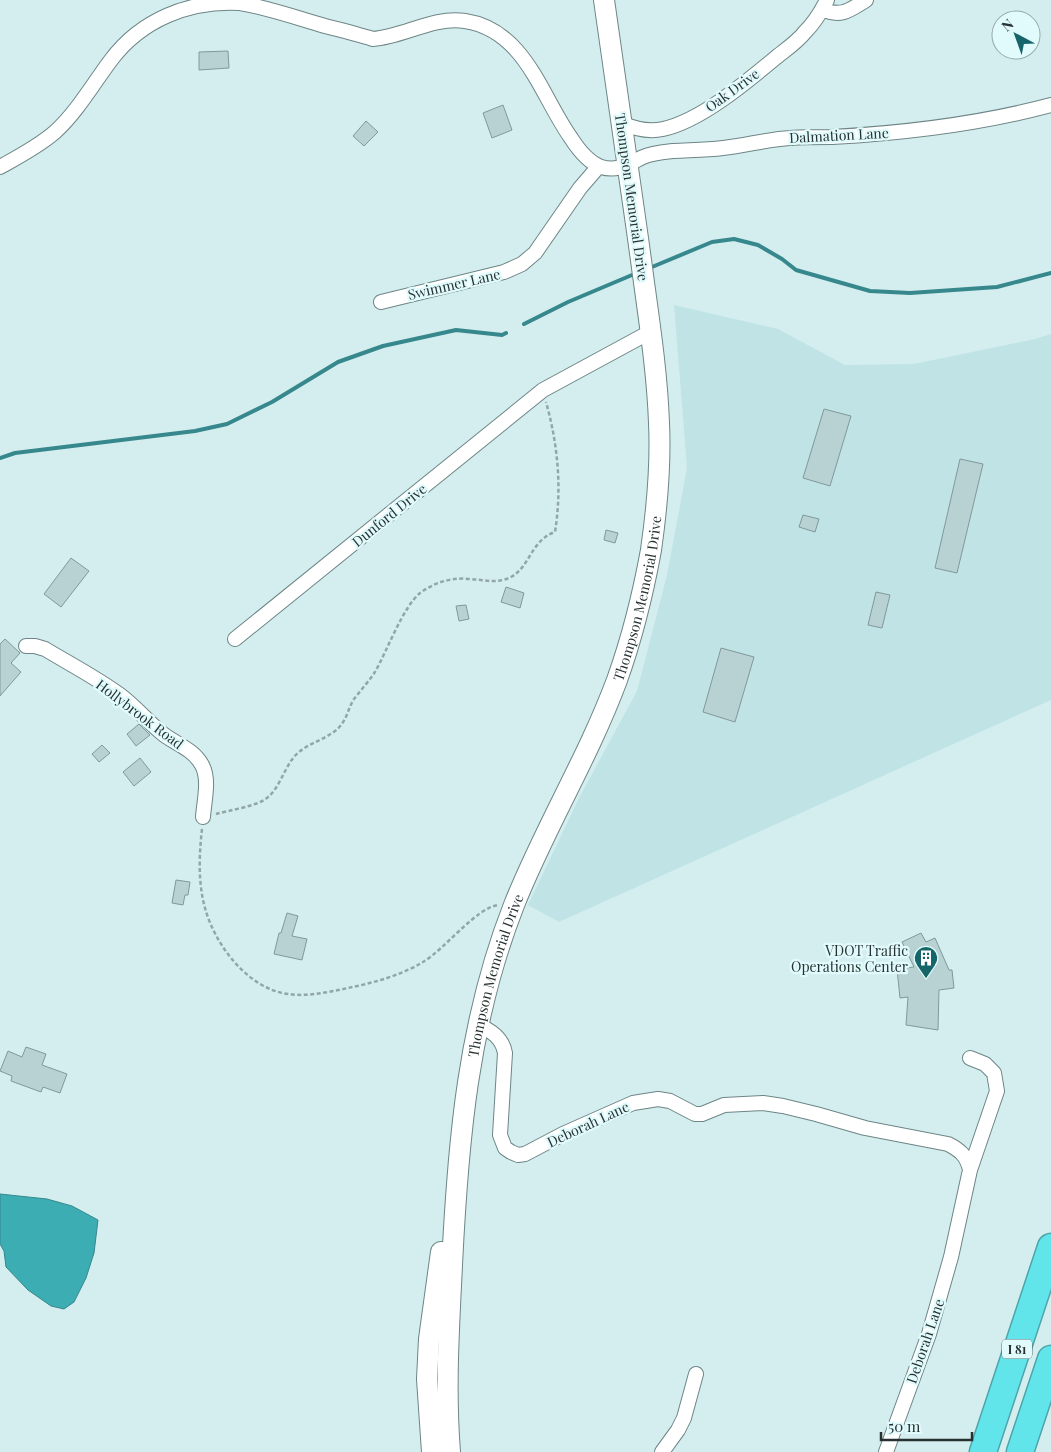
<svg xmlns="http://www.w3.org/2000/svg" width="1051" height="1452" font-family="'Playfair Display',serif">
  <style>
    .built { fill: #c0e3e5 }
    .water { fill: #3dadb4; stroke: #36888d }
    .lines { fill: none; stroke-linecap: round; stroke-linejoin: round }
    .stream { stroke: #36888d; stroke-width: 4 }
    .building { fill: #b8d2d3; stroke: #80989a }
    .minor-casing { stroke: #6d8586; stroke-width: 16 }
    .secondary-casing { stroke: #6d8586; stroke-width: 22 }
    .motorway-casing { stroke: #4da5aa; stroke-width: 29 }
    .path { stroke: #92a6a7; stroke-width: 2.5; stroke-dasharray: 4 2.5; stroke-linecap: butt }
    .minor { stroke: #fff; stroke-width: 14 }
    .secondary { stroke: #fff; stroke-width: 20 }
    .motorway { stroke: #62e4eb; stroke-width: 26 }
    .labels { text-anchor: middle; dominant-baseline: central; stroke-width: 4.5; stroke-linejoin: round; paint-order: stroke }
    .shield { fill: #e1fbfc; stroke: #5f6e6e; stroke-width: 1 }
    .shield-label { font-size: 12px; font-weight: bold; fill: #273131 }
    .street-label { font-size: 14px; fill: #273131; stroke: #e1fbfc }
    .poi-label { font-size: 14px; fill: #273131; stroke: #e1fbfc; text-anchor: end }
  </style>
  <rect width="100%" height="100%" fill="#d4eeef"/>
  <path class="built" d="M674 305 778 329 845 365 914 364 1035 339 1051 334V700L559 922 528 905 579 798 637 691 667 575 687 468Z"/>
  <path class="water" d="M0 1194 47 1199 72 1206 98 1220 94 1253 86 1278 74 1302 64 1309 51 1306 28 1290 6 1267 4 1251 0 1244Z"/>
  <g class="lines">
    <path class="stream" d="M652 267 712 242 734 239 758 245 782 259 796 270 870 291 910 293 997 287 1051 273
      M524 324 568 302 632 275
      M0 458 15 453 195 431 227 424 272 402 338 362 383 346 456 330 502 335 506 333"/>
  </g>
  <path class="building" d="M228 51 229 68 199 70V52Z
    M503 105 512 130 492 138 483 113Z
    M366 121 378 132 364 146 353 136Z
    M824 409 851 416 830 486 803 478Z
    M960 459 983 464 957 573 935 568Z
    M803 515 819 519 815 532 799 527Z
    M606 530 618 533 615 543 604 540Z
    M71 558 89 571 61 607 44 594Z
    M506 587 524 593 520 608 501 602Z
    M876 592 890 595 882 628 868 625Z
    M466 605 469 619 459 621 456 606Z
    M5 639 20 653 11 663 21 672 0 696V644Z
    M721 648 754 657 735 722 703 712Z
    M139 724 150 735 136 746 127 734Z
    M102 745 110 753 99 762 92 754Z
    M140 758 151 772 134 786 123 772Z
    M176 880 190 882 188 895H185L183 905 172 903Z
    M287 913 298 916 292 936 307 939 302 960 274 954 279 933H281Z
    M921 933 926 942 935 938 949 970H952L954 988 939 990 938 1030 906 1025 908 997 900 998 897 969 914 967 902 942Z
    M26 1047 46 1054 42 1065 67 1074 60 1093 43 1087 41 1092 11 1081 12 1076 0 1071 8 1051 22 1057Z"/>
  <g class="lines">
    <g class="minor-casing">
      <path id="minor" d="M822 9C841 18 850 10 866 0
        M622 123C635 129 649 132 663 129 701 121 749 80 779 55 788 48 798 41 805 32 814 23 821 12 827 0
        M0 167C18 157 39 146 55 132 77 112 93 84 111 60 141 20 189 0 240 3 269 8 297 18 325 26 341 30 357 34 373 39 404 37 433 16 465 21 525 30 541 96 571 138 578 149 588 162 601 167 618 172 628 164 643 157 652 153 664 152 673 151 690 150 706 150 723 148 745 146 768 139 790 138 804 137 818 137 832 137 905 133 980 124 1051 105
        M381 302 504 272 522 264 535 253 580 188 599 166
        M235 639 543 390 650 332
        M26 646H35L45 649C70 664 97 678 120 695 136 707 148 722 163 734 176 744 193 749 202 765 210 780 204 801 203 817
        M477 1024C491 1031 502 1037 505 1053L500 1135 505 1148 511 1152 518 1155 525 1154 563 1134 633 1103 658 1099 670 1101 695 1114H702L724 1105 763 1103 783 1106 816 1114 865 1128 948 1144C960 1150 967 1156 970 1170
        M662 1452 678 1430 684 1418 696 1374
        M886 1452 929 1334 951 1257 970 1170 997 1091 994 1073 985 1064 970 1058"/>
    </g>
    <g class="secondary-casing">
      <g id="secondary">
        <path d="M432 1452 427 1379 429 1339 441 1252"/>
        <path id="s1" d="M450 1452C445 1389 449 1328 452 1265 458 1141 468 1022 514 905 544 829 588 758 617 680 632 638 643 594 651 550 657 508 661 465 659 423 657 368 648 314 641 260 629 173 616 86 604 0"/>
      </g>
    </g>
    <g class="motorway-casing">
      <path id="motorway" d="M983 1452 1051 1247
        M1020 1452 1051 1359"/>
    </g>
    <path class="path" d="M216 814C230 810 252 807 264 800 279 791 283 770 294 757 305 744 322 741 335 731 347 722 347 710 354 699 361 690 369 681 375 672 387 651 403 607 420 593 435 582 452 577 470 579 485 580 497 584 511 577 530 567 531 540 555 532 562 488 558 445 546 402
      M202 829C199 855 198 883 205 908 215 945 248 989 288 994 308 997 328 992 348 988 373 983 402 975 423 962 445 949 476 908 498 905"/>
    <use href="#minor" class="minor"/>
    <use href="#secondary" class="secondary"/>
    <use href="#motorway" class="motorway"/>
  </g>
  <defs>
    <g id="building-pin" transform="scale(1.25)"><path d="M0 17L-7.5 6A9.5 9.5 0 1 1 7.5 6Z" fill="#166569" stroke="#e1fbfc"/><path d="M-4-6H4V6H1V3H-1V6H-4ZM-2.5-4.3h1.7v1.8h-1.7ZM.8-4.3h1.7v1.8H.8ZM-2.5-1h1.7V.8h-1.7ZM.8-1h1.7V.8H.8Z" fill="#fff"/></g>
  </defs>
  <g fill-rule="evenodd">
    <use href="#building-pin" x="926" y="958"/>
  </g>
  <g class="labels">
    <rect class="shield" x="1002" y="1339.5" width="30" height="19" rx="4"/>
    <g class="shield-label">
      <text x="1017" y="1349">I 81</text>
    </g>
    <g class="street-label">
      <text transform="translate(732 90) rotate(-36)">Oak Drive</text>
      <text transform="translate(839 135) rotate(-3)">Dalmation Lane</text>
      <text transform="translate(632 197) rotate(82)">Thompson Memorial Drive</text>
      <text transform="translate(454 284) rotate(-13)">Swimmer Lane</text>
      <text transform="translate(389 515) rotate(-39)">Dunford Drive</text>
      <text stroke="none"><textPath href="#s1" startOffset="886">Thompson Memorial Drive</textPath></text>
      <text transform="translate(140 714) rotate(37)">Hollybrook Road</text>
      <text stroke="none"><textPath href="#s1" startOffset="481">Thompson Memorial Drive</textPath></text>
      <text transform="translate(588 1124) rotate(-25)">Deborah Lane</text>
      <text transform="translate(925 1341) rotate(-71)">Deborah Lane</text>
    </g>
    <g class="poi-label">
      <text x="908" y="950">VDOT Traffic<tspan x="908" dy="16">Operations Center</tspan></text>
    </g>
  </g>
  <g transform="translate(1016 35) rotate(319)"><circle r="24" fill="#e1fbfc" stroke="#97aaab"/>
  <path d="M0-4L9 19L0 12L-9 19Z" fill="#166569"/>
  <text y="-8" font-size="14" font-weight="bold" text-anchor="middle" fill="#273131">N</text>
  </g>
  <path d="M881 1432v8h91v-8" fill="none" stroke="#273131" stroke-width="2.5"/>
  <text x="888" y="1432" font-size="15" fill="#273131" stroke="#e1fbfc" stroke-width="4" paint-order="stroke">50 m</text>
</svg>
